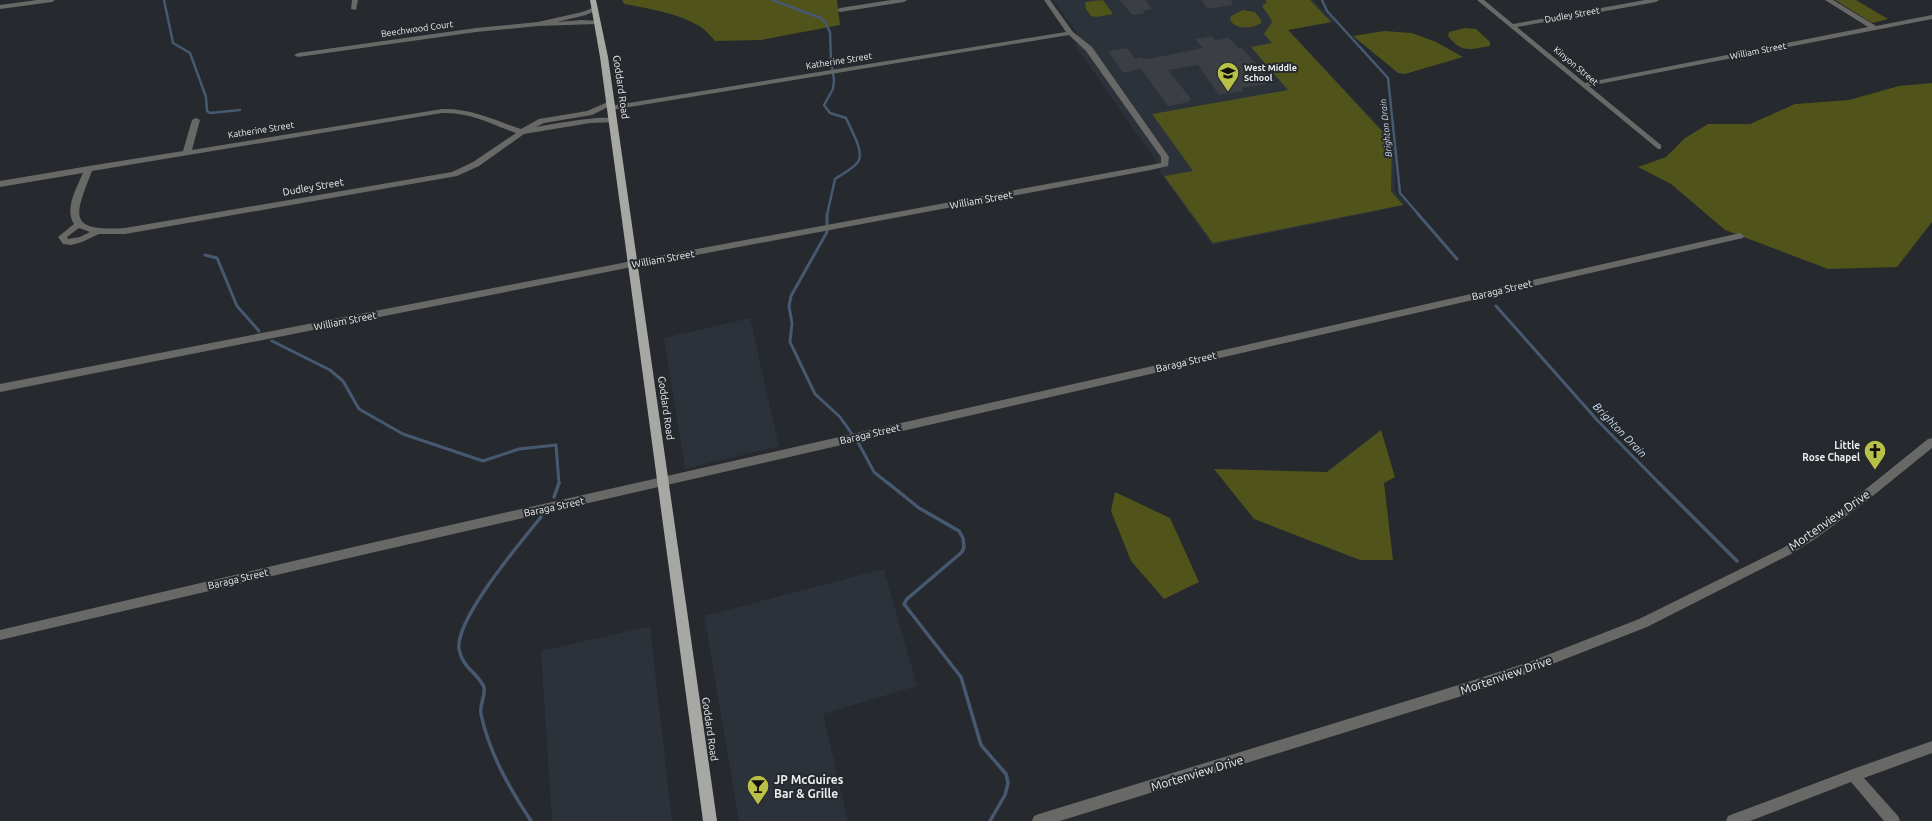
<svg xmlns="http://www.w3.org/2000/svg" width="1932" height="821" font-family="Ubuntu,sans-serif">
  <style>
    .built { fill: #2b323a }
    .green { fill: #50531a }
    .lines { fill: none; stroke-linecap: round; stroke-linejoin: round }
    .stream-far2 { stroke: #465971; stroke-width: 2.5 }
    .stream-far1 { stroke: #465971; stroke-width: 3 }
    .stream { stroke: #465971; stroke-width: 3.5 }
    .building { fill: #3b3e42 }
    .minor { fill: #686866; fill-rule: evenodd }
    .major { fill: #a7a8a3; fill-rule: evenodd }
    .labels { text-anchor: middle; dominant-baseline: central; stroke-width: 4; stroke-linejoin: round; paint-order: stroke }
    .far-street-label { font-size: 9px; fill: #ebeef0; stroke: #26292d }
    .far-poi-label { font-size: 9px; font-weight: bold; fill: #ebeef0; stroke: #26292d; text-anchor: start }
    .far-water-label { font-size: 9px; font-style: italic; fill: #cfdef1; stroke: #26292d }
    .street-label { font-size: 10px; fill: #ebeef0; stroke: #26292d }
    .poi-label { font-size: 10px; font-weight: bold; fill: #ebeef0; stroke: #26292d; text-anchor: end }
    .water-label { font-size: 11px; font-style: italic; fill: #cfdef1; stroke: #26292d }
    .near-street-label { font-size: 12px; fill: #ebeef0; stroke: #26292d }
    .near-poi-label { font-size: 12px; font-weight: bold; fill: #ebeef0; stroke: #26292d; text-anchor: start }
  </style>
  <rect width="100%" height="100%" fill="#26292d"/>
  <path class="built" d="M1053 0H1313L1335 22 1289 30 1394 142 1395 190 1407 205 1212 245 1163 177 1154 158 1074 44 1083 42Z
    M750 318 779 446 685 469 664 338Z
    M884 569 917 686 823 714 848 821H739L704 616Z
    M650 626 672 821H552L541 651Z"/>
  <path class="green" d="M622 0H837L840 25 761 40 715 41C711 36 706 31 701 27 679 13 650 9 624 4Z
    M1103 0 1113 14 1097 17 1091 16 1086 9 1085 2Z
    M1265 0H1310L1331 22 1288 30 1392 142 1391 191 1403 205 1213 243 1164 176 1193 171 1152 114 1288 90 1251 47 1287 40 1272 43 1264 34 1272 22 1269 16 1262 6 1267 2Z
    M1835 0H1856L1888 19 1872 23Z
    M1243 10 1255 12 1261 20V23C1252 29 1236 30 1230 20L1231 16Z
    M1465 28 1476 29 1490 42V46C1470 49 1462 54 1448 36L1449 32Z
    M1384 31 1412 33 1436 42 1463 57 1405 74 1398 73 1353 36Z
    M1932 83V222L1897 267 1828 269 1725 230 1671 184 1638 167 1666 157 1685 138 1708 124H1750L1795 104 1849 100 1899 86Z
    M1381 430 1395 477 1384 483 1393 560H1360L1254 519 1214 469 1327 472Z
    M1115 492 1170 518 1199 582 1164 599 1131 561 1111 511Z"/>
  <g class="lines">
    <path class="stream-far2" d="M164 0 173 43 190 53 206 97 207 111 210 113 240 110
      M772 0 821 18 825 22 830 32 831 61 834 80 833 89 824 105 830 113 846 118C850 128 865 152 858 162 853 169 842 174 835 179L827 215
      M1322 0 1327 11 1388 78 1400 193 1419 215"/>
    <path class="stream-far1" d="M827 214V232L791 296 789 306 792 323 790 342 815 394 840 417 859 444 874 472 889 484
      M1418 214 1457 259
      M205 255 217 258 237 306 259 331
      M1496 306 1598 421 1660 484
      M272 341 330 370 343 381 359 409 403 434 483 461 519 449 556 445 559 484"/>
    <path class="stream" d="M888 483 919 508 959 531 963 538 964 547 962 552 907 599 904 604 961 677 981 745 1006 774 1008 783 1005 795 990 821
      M1659 483 1737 561
      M554 497 559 483
      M531 821C510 789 489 753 481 714 479 705 486 696 484 687 476 671 463 669 459 649 455 619 521 542 541 517"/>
  </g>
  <path class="building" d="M1120 0H1145L1152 9 1143 11 1145 13 1132 15Z
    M1201 0H1232V5L1208 9Z
    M1212 36 1215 40 1229 38 1238 48H1242L1271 80 1265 81 1267 84 1242 88 1244 91 1219 95 1198 65 1168 70 1191 99 1189 100 1190 102 1168 106 1141 69 1123 73 1108 51 1127 48 1135 59 1142 57 1143 59H1148L1203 48 1195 39Z"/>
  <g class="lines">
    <path class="minor" d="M37 0H55L52 2 0 9V5Z
      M352 0H358L356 10 351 9Z
      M891 0H907L904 2 840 12 837 10 840 8Z
      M1044 0H1050L1073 32 1092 47 1169 157 1168 166 1151 170 632 267 0 392V384L632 261 1161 163V157L1086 51 1069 35 611 110H608V107L592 115 544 123 536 127C550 125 609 113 617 120L616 122 590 123 524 134 479 166 457 176 125 234H99L82 242 71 245 63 244 58 237 74 224C64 209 77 187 83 173L0 187V181L89 166 183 151 192 120 196 118 200 120 192 150 442 109C471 108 494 120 521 129L539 119 587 111 610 101 614 103 610 106 1066 32ZM442 113C471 112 490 124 516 133L473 162 452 172 125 228C66 232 75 215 92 171ZM79 228 90 232 80 237 68 239 67 237Z
      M1477 0H1484L1513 24 1645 0H1659L1656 2 1517 27 1585 83 1868 27 1825 0H1833L1876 26 1932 15V19L1589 86 1661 145V149H1658Z
      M595 7 598 9 597 10 586 15 557 22 582 20 599 21V23L597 24 538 26 476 32 298 57 294 55 298 53 476 28 538 22 582 12Z
      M1740 233 1744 236 1743 238 362 555 0 640V630L362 545Z
      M1932 438V448L1864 503 1815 539 1791 554 1647 627 1532 672 1465 695 1060 821H1032L1034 816 1039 814 1465 683 1532 661 1639 619 1783 548 1807 533 1856 497 1928 439Z
      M1932 741V753L1864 778 1898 816 1900 821H1884L1851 782 1750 821H1726L1728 816 1733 814 1853 769Z"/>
    <path class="major" d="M590 0H596L608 57 717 821H703L600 57Z"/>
  </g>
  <defs>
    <g id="school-pin" transform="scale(1.15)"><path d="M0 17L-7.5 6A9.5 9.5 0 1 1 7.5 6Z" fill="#b9c046" stroke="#26292d"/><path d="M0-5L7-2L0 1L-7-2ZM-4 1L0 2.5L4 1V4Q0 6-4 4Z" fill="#111"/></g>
    <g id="church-pin" transform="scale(1.15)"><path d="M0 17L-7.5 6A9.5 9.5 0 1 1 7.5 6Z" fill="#b9c046" stroke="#26292d"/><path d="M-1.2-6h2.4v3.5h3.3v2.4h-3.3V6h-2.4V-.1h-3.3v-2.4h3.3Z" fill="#111"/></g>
    <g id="bar-pin" transform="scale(1.15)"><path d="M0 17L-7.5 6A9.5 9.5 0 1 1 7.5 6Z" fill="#b9c046" stroke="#26292d"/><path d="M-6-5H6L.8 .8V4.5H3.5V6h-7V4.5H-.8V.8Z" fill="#111"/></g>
  </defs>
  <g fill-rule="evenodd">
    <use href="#school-pin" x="1228" y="73"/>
    <use href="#church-pin" x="1875" y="451"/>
    <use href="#bar-pin" x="758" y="786"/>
  </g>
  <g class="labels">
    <g class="far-street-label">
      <text transform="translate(1572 15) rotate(-10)">Dudley Street</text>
      <text transform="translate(417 29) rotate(-8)">Beechwood Court</text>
      <text transform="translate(1758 51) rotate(-11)">William Street</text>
      <text transform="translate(839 61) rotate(-9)">Katherine Street</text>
      <text transform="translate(1576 66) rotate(40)">Kinyon Street</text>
      <text transform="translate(261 130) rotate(-9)">Katherine Street</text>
    </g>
    <g class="far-poi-label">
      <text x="1244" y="68">West Middle<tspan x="1244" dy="10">School</tspan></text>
    </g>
    <g class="far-water-label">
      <text transform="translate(1386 128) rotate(-96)">Brighton Drain</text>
    </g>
    <g class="street-label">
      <text transform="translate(621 87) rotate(82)">Goddard Road</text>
      <text transform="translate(313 187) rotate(-10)">Dudley Street</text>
      <text transform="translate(981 200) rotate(-10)">William Street</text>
      <text transform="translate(663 259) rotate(-10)">William Street</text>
      <text transform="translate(1502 290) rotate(-13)">Baraga Street</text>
      <text transform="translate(345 321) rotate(-11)">William Street</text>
      <text transform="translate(1186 362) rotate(-13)">Baraga Street</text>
      <text transform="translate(666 408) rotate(82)">Goddard Road</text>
      <text transform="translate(870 434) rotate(-13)">Baraga Street</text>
      <text transform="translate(554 507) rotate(-12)">Baraga Street</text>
      <text transform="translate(238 579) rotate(-13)">Baraga Street</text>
      <text transform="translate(710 729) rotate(82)">Goddard Road</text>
    </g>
    <g class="poi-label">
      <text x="1860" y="445">Little<tspan x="1860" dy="12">Rose Chapel</tspan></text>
    </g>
    <g class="water-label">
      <text transform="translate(1620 430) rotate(46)">Brighton Drain</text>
    </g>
    <g class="near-street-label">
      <text transform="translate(1829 520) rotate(-35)">Mortenview Drive</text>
      <text transform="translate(1506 675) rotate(-19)">Mortenview Drive</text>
      <text transform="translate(1197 773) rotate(-17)">Mortenview Drive</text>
    </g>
    <g class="near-poi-label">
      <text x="774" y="779">JP McGuires<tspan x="774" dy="14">Bar &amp; Grille</tspan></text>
    </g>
  </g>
</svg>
